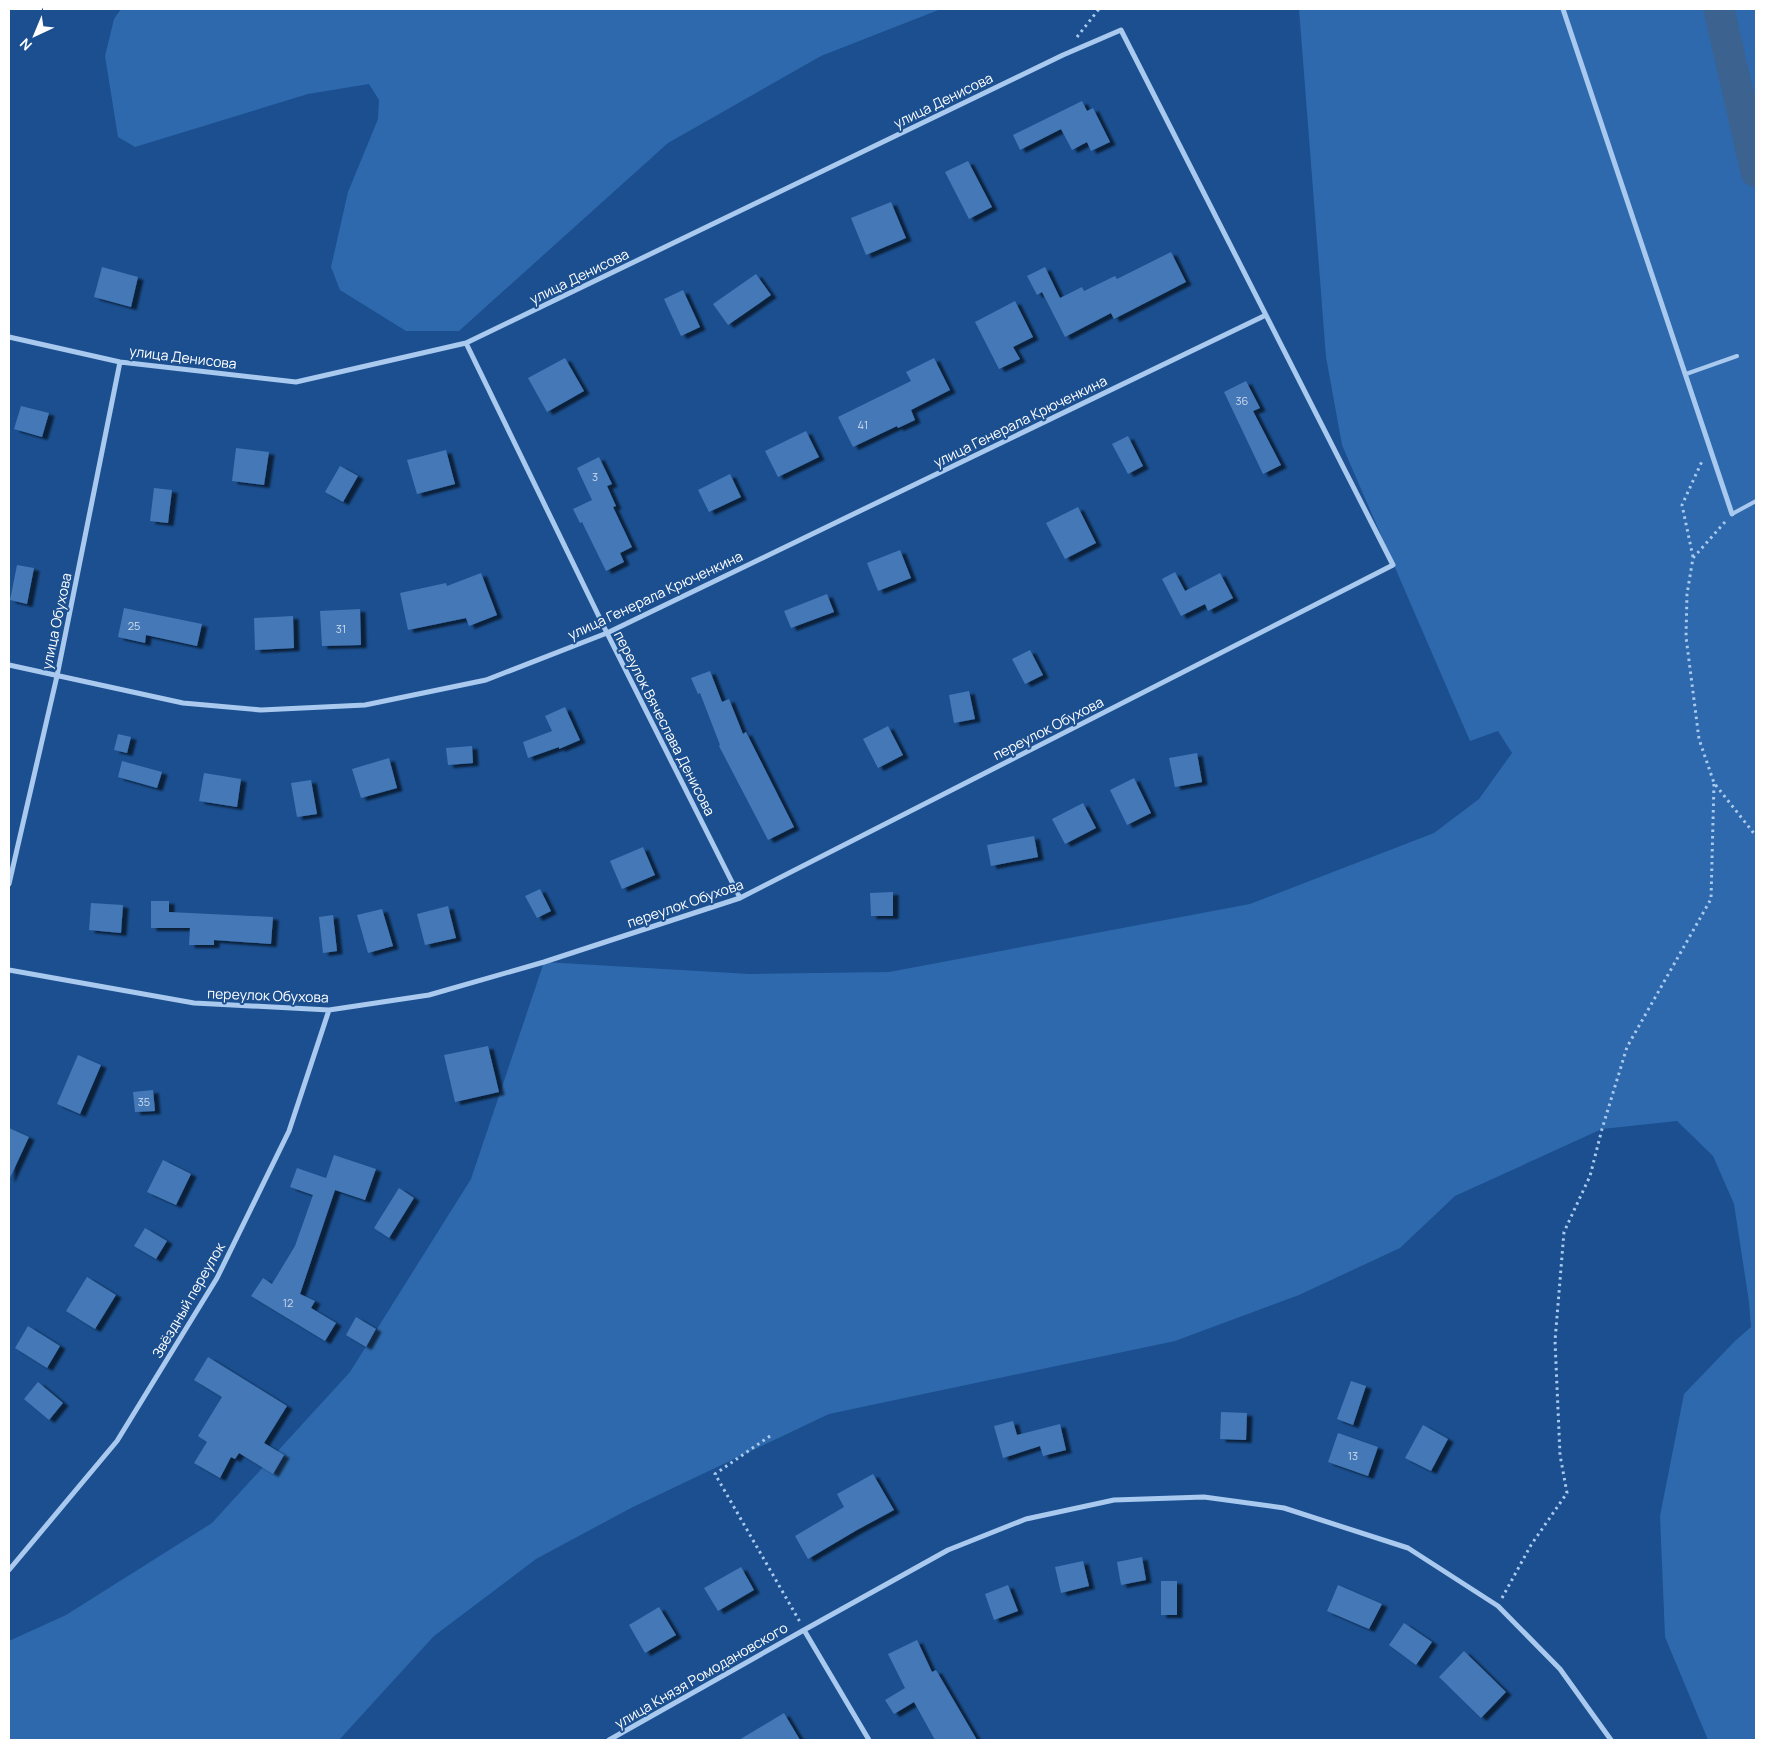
<svg xmlns="http://www.w3.org/2000/svg" width="1765" height="1749" font-family="Manrope,sans-serif">
  <style>
    .green { fill: #2e69ad }
    .lines { fill: none; stroke-linecap: round; stroke-linejoin: round }
    .river { stroke: #3c6290; stroke-width: 31 }
    .building { fill: #4478b7; filter: url(#shadow) }
    .path { stroke: #a9c9ee; stroke-width: 3; stroke-dasharray: 2.5 4; stroke-linecap: butt }
    .service { stroke: #a9c9ee; stroke-width: 4 }
    .minor { stroke: #a9c9ee; stroke-width: 5 }
    .labels { text-anchor: middle; dominant-baseline: central; stroke-width: 4; stroke-linejoin: round; paint-order: stroke }
    .number-label { font-size: 11px; fill: #d0dded }
    .street-label { font-size: 14px; fill: #fff; stroke: #1b4f8f }
  </style>
  <defs>
    <filter id="shadow"><feDropShadow dx="5.5" dy="3" stdDeviation="1" flood-color="#0009"/></filter>
  </defs>
  <rect width="100%" height="100%" fill="#1b4f8f"/>
  <path class="green" d="M121 9H941L821 56 668 143 459 331H406L340 290 331 267 348 192 378 119 379 100 369 84 308 94 135 147 118 137 105 56 114 19Z
    M1299 9H1756V1740H1708L1665 1637 1660 1516 1684 1394 1735 1341 1751 1327 1749 1302 1734 1204 1713 1156 1677 1121 1602 1129 1455 1196 1400 1248 1299 1295 1175 1341 829 1414 631 1508 536 1559 434 1636 339 1740H9V1641L66 1615 212 1523 350 1372 471 1179 544 962 749 974 889 972 1250 904 1434 833 1479 799 1512 753 1498 731 1470 741 1342 445 1326 357Z"/>
  <g class="lines">
    <path class="river" d="M1719 9 1756 172"/>
  </g>
  <path class="building" d="M1082 101 1087 111 1093 108 1110 142 1091 151 1087 142 1072 150 1061 129 1020 150 1013 135Z
    M968 161 992 207 969 219 945 172Z
    M891 202 906 238 866 255 851 218Z
    M1171 252 1186 282 1114 319 1111 313 1065 337 1042 292 1037 295 1027 276 1045 267 1060 298 1082 287 1084 291 1115 276 1117 279Z
    M102 267 138 277 131 307 94 297Z
    M756 274 771 295 728 325 713 304Z
    M683 290 700 327 681 336 664 299Z
    M1015 301 1033 337 1013 347 1020 359 999 369 975 322Z
    M565 358 584 391 547 412 528 378Z
    M934 358 950 390 911 410 915 420 898 428 897 426 853 447 838 417 911 381 906 372Z
    M1246 381 1260 408 1253 411 1281 465 1263 474 1224 392Z
    M21 406 49 413 42 437 14 429Z
    M806 431 819 457 778 477 765 451Z
    M1128 436 1143 466 1128 474 1112 444Z
    M236 448 269 452 264 485 232 481Z
    M446 450 455 484 417 494 407 460Z
    M599 457 612 484 607 486 616 506 613 507 632 547 620 553 624 562 606 571 582 522 580 523 573 509 592 500 577 468Z
    M340 466 358 476 343 502 325 492Z
    M730 474 741 497 709 512 698 490Z
    M154 488 172 490 168 523 150 521Z
    M1078 507 1096 543 1065 559 1046 523Z
    M900 550 911 578 878 591 867 563Z
    M17 565 34 568 27 604 10 600Z
    M1175 572 1185 591 1220 573 1233 598 1208 611 1205 604 1181 616 1162 579Z
    M481 573 497 615 469 626 466 618 408 630 400 593 446 583 447 586Z
    M827 594 834 612 791 628 784 611Z
    M124 608 202 624 197 646 146 635 145 643 118 637Z
    M360 609 361 645 322 646 320 611Z
    M293 616 294 648 255 650 254 618Z
    M1030 650 1043 675 1025 684 1012 659Z
    M710 671 722 702 729 699 743 734 746 732 794 827 768 840 719 746 720 745 700 693 698 694 691 678Z
    M969 691 975 719 954 723 949 695Z
    M565 707 580 740 559 749V747L528 758 523 742 552 731 545 716Z
    M888 726 903 755 878 768 863 739Z
    M118 734 131 737 127 753 114 750Z
    M472 746 473 763 448 765 446 748Z
    M1197 753 1202 782 1175 787 1169 758Z
    M389 758 397 788 361 798 352 769Z
    M122 761 162 772 157 788 118 777Z
    M204 773 241 779 237 807 199 801Z
    M1134 778 1151 813 1127 825 1110 790Z
    M311 780 317 814 297 817 291 783Z
    M1083 803 1096 828 1065 844 1052 819Z
    M1034 836 1038 857 991 866 987 845Z
    M643 847 655 875 622 889 610 861Z
    M540 889 551 911 537 918 525 896Z
    M893 892V916H871L870 893Z
    M151 901H169V912L273 917 271 944 214 940V945H189L190 928H151Z
    M91 903 123 905 121 933 89 930Z
    M448 906 456 938 425 945 417 914Z
    M382 909 393 946 368 953 357 915Z
    M333 915 337 951 323 953 319 917Z
    M488 1046 499 1092 455 1102 444 1055Z
    M78 1055 101 1065 80 1114 57 1104Z
    M153 1090 155 1111 135 1112 133 1092Z
    M9 1128 29 1137 9 1180Z
    M334 1155 376 1169 365 1200 335 1190 300 1294 315 1301 311 1308 336 1323 325 1341 251 1296 263 1278 272 1284 295 1246 313 1195 290 1187 297 1168 326 1178Z
    M163 1160 191 1174 176 1205 147 1192Z
    M399 1188 414 1198 389 1238 374 1228Z
    M145 1228 167 1241 156 1259 134 1246Z
    M87 1277 116 1295 95 1329 66 1311Z
    M356 1317 376 1329 366 1347 346 1335Z
    M28 1326 60 1346 47 1368 15 1348Z
    M208 1357 287 1406 264 1443 284 1455 273 1474 239 1453 235 1459 231 1457 220 1478 194 1463 207 1442 198 1436 222 1397 194 1380Z
    M1351 1381 1366 1386 1353 1425 1337 1419Z
    M38 1382 63 1403 49 1420 24 1399Z
    M1221 1412 1247 1413 1246 1440 1220 1439Z
    M1013 1421 1017 1435 1060 1424 1066 1450 1043 1456 1040 1446 1003 1458 994 1426Z
    M1423 1425 1448 1439 1431 1471 1405 1458Z
    M1338 1433 1378 1447 1368 1476 1328 1462Z
    M873 1474 894 1510 857 1530 808 1559 795 1536 844 1507 837 1494Z
    M1142 1557 1146 1580 1121 1585 1117 1562Z
    M1083 1561 1089 1586 1061 1593 1055 1567Z
    M741 1567 754 1590 718 1611 704 1588Z
    M1161 1581H1177V1615H1161Z
    M1008 1585 1018 1611 994 1620 985 1594Z
    M1338 1585 1382 1604 1369 1629 1327 1611Z
    M659 1607 676 1635 645 1653 629 1625Z
    M1404 1623 1432 1642 1416 1665 1389 1645Z
    M917 1640 932 1672 936 1670 977 1740H935L914 1702 894 1714 885 1700 905 1688 888 1654Z
    M1464 1651 1506 1692 1481 1718 1439 1677Z
    M784 1713 800 1740H739Z"/>
  <g class="lines">
    <path class="path" d="M1077 37 1099 9
      M1725 522 1693 558 1687 594 1686 637 1699 739 1714 783 1756 836
      M1693 557 1682 505 1703 459
      M770 1436 715 1474 800 1622
      M1502 1598 1531 1545 1567 1493 1560 1455 1555 1341 1564 1232 1590 1176 1602 1129 1627 1047 1711 899 1714 783"/>
    <path class="service" d="M1686 374 1737 356
      M1732 514 1756 501"/>
    <path class="minor" d="M1563 9 1732 514
      M9 337 120 362 296 382 466 343 1063 55 1121 30 1393 565 740 898 544 962 429 995 329 1010 194 1003 9 970
      M466 343 607 633 740 898
      M9 665 183 703 261 710 365 705 486 680 607 633 1266 315
      M9 884 57 676 120 362
      M9 1570 117 1441 217 1278 289 1131 329 1010
      M804 1630 869 1740
      M609 1740 804 1630 948 1550 1026 1519 1114 1500 1204 1497 1284 1508 1408 1548 1498 1606 1560 1669 1611 1740"/>
  </g>
  <g class="labels">
    <g class="number-label">
      <text x="1242" y="400">36</text>
      <text x="863" y="424">41</text>
      <text x="595" y="476">3</text>
      <text x="134" y="625">25</text>
      <text x="341" y="628">31</text>
      <text x="144" y="1101">35</text>
      <text x="288" y="1302">12</text>
      <text x="1353" y="1455">13</text>
    </g>
    <g class="street-label">
      <text transform="translate(943 100) rotate(-26)">улица Денисова</text>
      <text transform="translate(579 276) rotate(-26)">улица Денисова</text>
      <text transform="translate(183 357) rotate(7)">улица Денисова</text>
      <text transform="translate(1020 421) rotate(-26)">улица Генерала Крюченкина</text>
      <text transform="translate(655 595) rotate(-25)">улица Генерала Крюченкина</text>
      <text transform="translate(56 621) rotate(-78)">улица Обухова</text>
      <text transform="translate(665 723) rotate(63)">переулок Вячеслава Денисова</text>
      <text transform="translate(1048 728) rotate(-27)">переулок Обухова</text>
      <text transform="translate(685 903) rotate(-19)">переулок Обухова</text>
      <text transform="translate(268 995) rotate(2)">переулок Обухова</text>
      <text transform="translate(188 1300) rotate(-60)">Звёздный переулок</text>
      <text transform="translate(701 1675) rotate(-30)">улица Князя Ромодановского</text>
    </g>
  </g>
  <rect width="1765" height="1749" fill="none" stroke="#ffffff" stroke-width="20"/>
  <g transform="translate(35 35) rotate(224)" stroke="#1b4f8f" stroke-width="4" paint-order="stroke">
  <path d="M0-4L9 19L0 12L-9 19Z" fill="#ffffff"/>
  <text y="-8" font-size="14" font-weight="bold" text-anchor="middle" fill="#ffffff">N</text>
  </g>
</svg>
